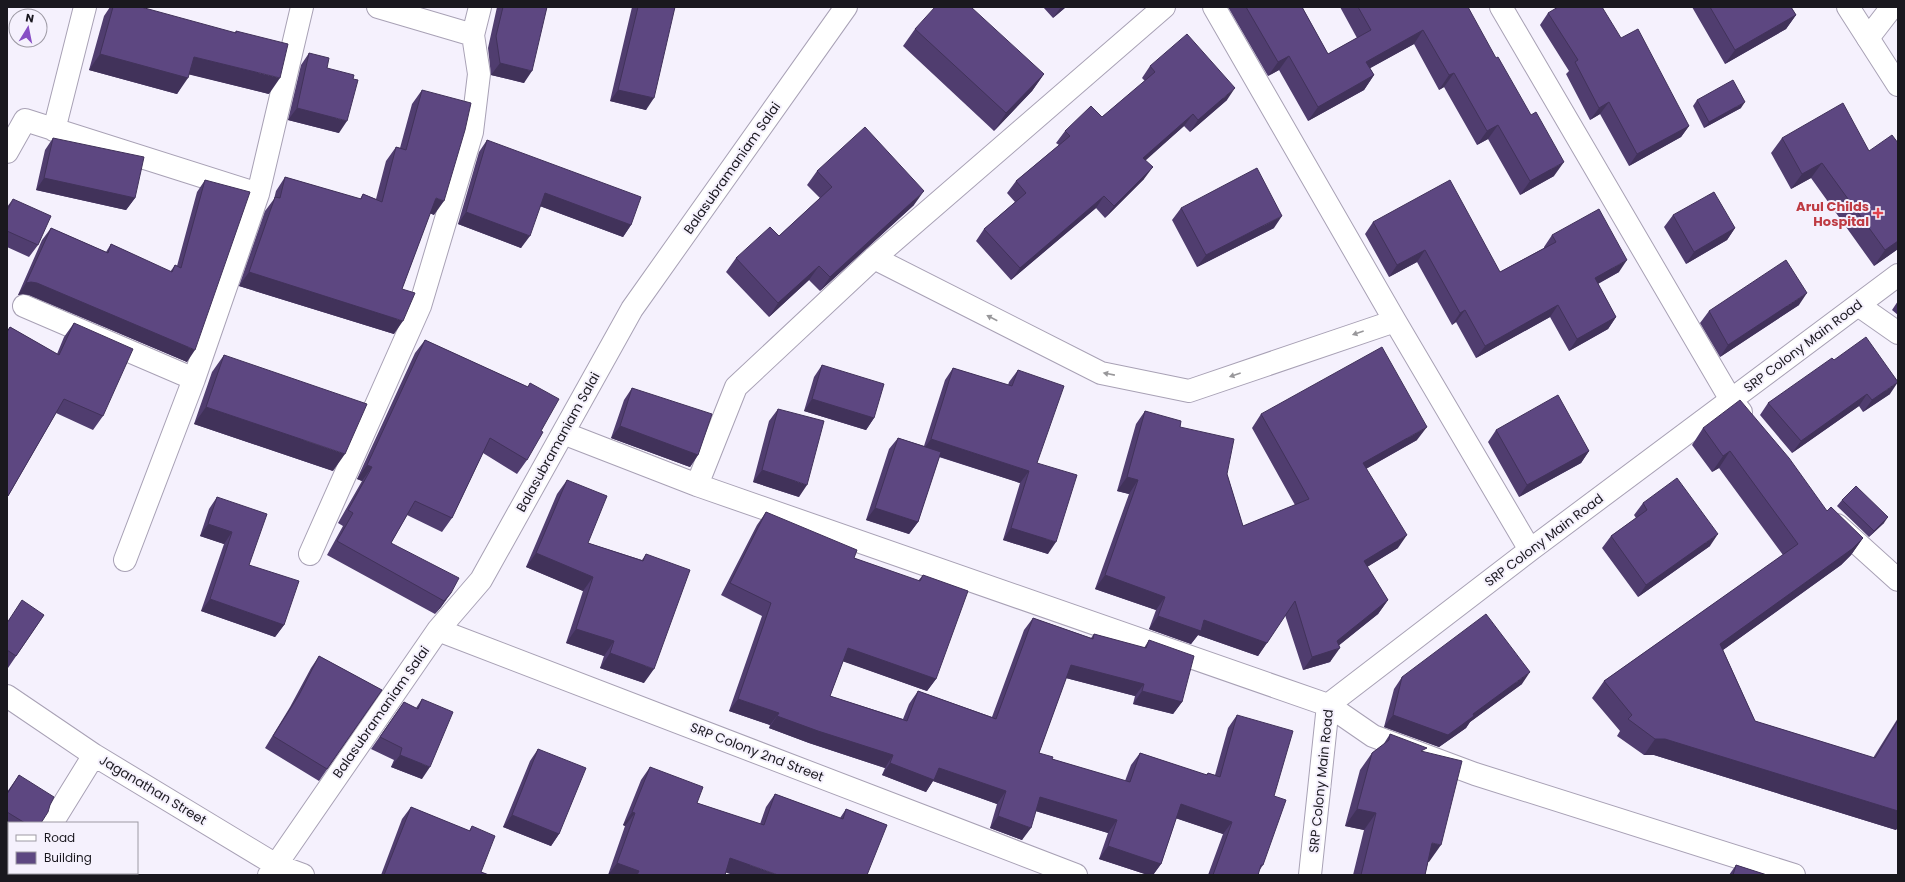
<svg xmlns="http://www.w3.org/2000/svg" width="1905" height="882" font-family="Poppins,sans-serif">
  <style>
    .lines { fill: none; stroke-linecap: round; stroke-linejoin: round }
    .minor-casing { stroke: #a8a1b5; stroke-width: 24 }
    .secondary-casing { stroke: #a8a1b5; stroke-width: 24 }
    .minor { stroke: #fff; stroke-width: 22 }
    .secondary { stroke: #fff; stroke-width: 22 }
    .wall { fill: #503d6f }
    .shaded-wall { fill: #41325a }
    .building { fill: #5d4781; stroke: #41325a }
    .oneway { fill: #98979a }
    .health-dot { fill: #e0444e; stroke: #f5f1fd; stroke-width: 1.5 }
    .labels { text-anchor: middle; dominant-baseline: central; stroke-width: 4; stroke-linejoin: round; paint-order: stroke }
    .street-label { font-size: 13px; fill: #1a181f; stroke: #f5f1fd }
    .health-label { font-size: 13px; font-weight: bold; fill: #be3a42; stroke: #f5f1fd; text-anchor: end }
  </style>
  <rect width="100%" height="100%" fill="#f5f1fd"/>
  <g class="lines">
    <g class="minor-casing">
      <path id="minor" d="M378 7 473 35 480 7
        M1164 7 874 258 736 387 697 485 1328 705 1373 736 1475 774 1794 875
        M1214 7 1395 321 1530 550
        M1501 7 1731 400 1741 412
        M1868 38 1892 7
        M54 130 85 7
        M7 152 25 120 258 194 302 7
        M874 258 1101 373 1189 391 1395 321
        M1858 305 1898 333
        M24 306 194 379
        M563 433 697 485
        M1837 525 1898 580
        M310 554 420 306 472 132 479 74 473 35
        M125 560 194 379 258 194
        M438 630 1076 875
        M7 696 94 755 276 865 303 875
        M52 823 94 755
        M19 875 20 873
        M269 875 438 630 481 580 632 309 846 7
        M1310 875 1328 705 1530 550 1898 275"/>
    </g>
    <g class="secondary-casing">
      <path id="secondary" d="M1848 7 1898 85"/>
    </g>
    <use href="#minor" class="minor"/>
    <use href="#secondary" class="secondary"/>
  </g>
  <path class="wall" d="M110 7H113L235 33 236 31 269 94 189 74 177 94 89 70 104 16Z
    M497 7H547L524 83 491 75 488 48Z
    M632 7H675L646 110 610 101Z
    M1043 7H1066L1053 18Z
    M1228 7H1302L1328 54 1357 38 1340 7H1469L1468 8 1554 176 1520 195 1488 139 1477 145 1444 87 1439 90 1414 44 1370 68 1374 75 1364 90 1308 121 1279 70 1268 76Z
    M1692 7H1791L1796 15 1786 29 1725 64Z
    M1548 13 1621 38 1689 126 1681 137 1629 166 1600 114 1590 120 1566 74 1569 71 1540 25Z
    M915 29 1044 74 1032 91 994 131 903 46Z
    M309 53 327 68 339 133 288 120 301 65Z
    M1150 66 1227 100 1190 132 1184 126 1145 160 1144 179 1105 218 1096 208 1011 280 976 241 984 229 1015 202 1007 193 1016 181 1059 145 1056 143 1065 131 1102 117 1145 81 1142 78Z
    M422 90 434 215 430 213 402 289 394 334 239 286 265 211 274 199 276 191 285 177 360 199 363 194 376 199 386 161 396 147 400 148 412 104Z
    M1697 100 1741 108 1704 128 1693 106Z
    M53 138 135 198 126 210 36 190 45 150Z
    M1782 138 1869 151 1898 143V249L1874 266 1811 178 1791 189 1771 153Z
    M487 140 631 225 623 237 540 206 521 248 458 224 479 152Z
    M817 171 914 205 820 291 809 280 769 317 726 272 736 258 779 236 820 198 807 185Z
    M205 180 187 362 29 295 23 294 18 295 42 240 51 228 106 252 111 244 170 272 175 265 177 266 197 192Z
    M13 199 7 211V207Z
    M1181 208 1274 228 1197 267 1172 220Z
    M7 211 38 245 29 257 7 247Z
    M1673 215 1735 228 1727 240 1686 264 1664 227Z
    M1373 222 1500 272 1544 248V247L1552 235 1619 272 1598 284 1616 317 1608 329 1569 351 1550 317 1476 358 1456 322 1452 325 1417 262 1389 277 1365 234Z
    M1898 301V315L1892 310Z
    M1799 305 1720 357 1700 323 1709 311Z
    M74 323 103 416 93 430 56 413 7 498V331L10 327 57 354 64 337Z
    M425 340 528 387 530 383 541 431 527 460 517 474 483 453 452 518 442 532 407 515 391 543 451 593 441 607 435 614 327 555 343 526 338 523 362 481 357 479 415 353Z
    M224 355 333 471 194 424 212 372Z
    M1834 360 1890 394 1863 412 1859 406 1792 453 1760 415 1768 403Z
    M822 365 874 418 866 430 804 411 814 377Z
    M953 368 1008 385 1009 382 1018 370 1037 463 1048 554 1003 540 1020 483 939 457 918 522 909 534 866 520 889 449 898 438 924 446 945 380Z
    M632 388 698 455 690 467 611 438 624 400Z
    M778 409 799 497 753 482 769 421Z
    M1145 411 1180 427 1227 474 1243 526 1295 505 1252 428 1261 414 1417 440 1366 469 1398 548 1367 567 1388 600 1378 614 1339 645 1330 662 1303 670 1285 615 1258 656 1198 635 1191 644 1149 629 1156 610 1095 589 1129 494 1117 491 1136 424Z
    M1703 428 1827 511 1863 538 1851 555 1841 565 1723 650 1755 721 1873 758 1898 718V827L1896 830 1654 755H1644L1617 736 1620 731 1592 698 1604 681 1783 555 1719 468 1712 472 1692 445Z
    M1496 430 1589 451 1581 463 1519 497 1488 442Z
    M567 480 588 543 642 560 646 554 644 683 600 668 604 656 566 643 583 591 526 567 557 494Z
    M217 497 249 565 284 625 275 637 201 611 224 544 200 536 209 509Z
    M1842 500 1884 523 1869 537 1837 506Z
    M1643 503 1710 546 1638 597 1602 548 1611 536 1636 518 1634 515Z
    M766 512 854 558 918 581 923 575 936 679 927 691 843 661 830 696 903 719 909 704 918 691 992 717 1024 630 1033 618 1091 638 1094 634 1144 648 1149 640 1182 702 1173 714 1133 704 1135 696 1066 678 1039 753 1052 759 1125 781 1131 765 1140 753 1206 775 1208 773 1215 775 1228 728 1237 715 1274 796 1263 865 1259 871 1258 875H1208L1223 834 1176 818 1161 864 1153 875H1148L1099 859 1108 833 1036 811 1022 840 990 828 997 804 933 781 926 792 882 775 885 768 809 743 769 728 770 725 729 711 762 616 721 595 757 525Z
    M44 615 8 668H7V623Z
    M319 656 382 690 319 781 265 748 290 707 311 668Z
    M1402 677 1522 684 1470 722 1466 728 1439 747 1384 727 1394 689Z
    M422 699V779L391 767 394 760 371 749 404 702 416 708Z
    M1390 734 1424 752 1429 862H1428L1425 875H1353L1364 830 1345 826 1360 770 1372 753 1383 745Z
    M538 749 559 834 551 846 503 827 530 761Z
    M650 767 697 803 760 824 766 807 775 794 840 818 846 809 887 825 726 872 725 875H608L625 826 623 825 641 780Z
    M19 775 50 805 41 823H9V830L7 829V792Z
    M411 807 469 831 472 826 481 872 489 875H381L402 819Z
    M1736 865 1767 875H1729Z
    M50 873H115L114 875H53Z"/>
  <path class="shaded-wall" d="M1061 7H1066L1053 18Z
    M1796 15 1786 29 1725 64 1735 50Z
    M1423 30 1414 44 1356 76 1366 62Z
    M100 54 188 78 177 94 89 70Z
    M1289 56 1279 70 1268 76 1278 62Z
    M194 57 280 78 269 94 183 73Z
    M500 63 532 71 524 83 491 75Z
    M1454 73 1444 87 1439 90 1449 75Z
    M1044 74 1032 91 994 131 1006 113Z
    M1374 75 1364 90 1308 121 1318 107Z
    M1235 88 1227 100 1190 132 1198 120Z
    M618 90 654 98 646 110 610 101Z
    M1609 102 1600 114 1590 120 1599 108Z
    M1745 102 1741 108 1704 128 1709 122Z
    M297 108 347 121 339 133 288 120Z
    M1193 114 1184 126 1135 170 1143 158Z
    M1498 125 1488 139 1477 145 1487 131Z
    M1689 126 1681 137 1629 166 1637 154Z
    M1564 162 1554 176 1520 195 1530 181Z
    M1822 163 1811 178 1791 189 1802 174Z
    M1153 167 1144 179 1105 218 1114 206Z
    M44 178 135 198 126 210 36 190Z
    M924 191 914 205 820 291 830 277Z
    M545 193 631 225 623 237 537 205Z
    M1104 196 1096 208 1011 280 1020 268Z
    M436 198 444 201 434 215 427 212Z
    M466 212 530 236 521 248 458 224Z
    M1282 216 1274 228 1197 267 1206 255Z
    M1735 228 1727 240 1686 264 1694 252Z
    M1898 241V249L1874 266 1885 250Z
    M1425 250 1417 262 1389 277 1397 265Z
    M1627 260 1619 272 1586 290 1595 278Z
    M819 266 809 280 769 317 778 303Z
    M249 272 403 321 394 334 239 286Z
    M31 282 37 283 195 350 187 362 29 295 23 294 18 295 26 283Z
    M1807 293 1799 305 1720 357 1728 345Z
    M1558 305 1550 317 1476 358 1485 346Z
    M1465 310 1456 322 1452 325 1460 313Z
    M1616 317 1608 329 1569 351 1577 339Z
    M1898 382 1890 394 1863 412 1872 400Z
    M1867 394 1859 406 1792 453 1801 441Z
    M812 399 874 418 866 430 804 411Z
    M206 407 345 454 333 471 194 424Z
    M620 426 698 455 690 467 611 438Z
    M1427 427 1417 440 1353 476 1363 463Z
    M931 439 1029 471 1020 483 922 451Z
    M1589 451 1581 463 1519 497 1527 485Z
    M1730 451 1719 468 1712 472 1723 456Z
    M367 465 372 467 362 481 357 479Z
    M762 470 807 485 799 497 753 482Z
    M1127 477 1138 480 1129 494 1117 491Z
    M875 508 918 522 909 534 866 520Z
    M1888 517 1884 523 1869 537 1874 531Z
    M208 524 232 532 224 544 200 536Z
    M1011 528 1056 542 1048 554 1003 540Z
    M1718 534 1710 546 1638 597 1646 585Z
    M1407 535 1398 548 1354 575 1364 561Z
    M1863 538 1851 555 1841 565 1709 660 1720 644Z
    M536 553 593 577 583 591 526 567Z
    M1105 575 1165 597 1156 610 1095 589Z
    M451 593 441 607 435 614 444 601Z
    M210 599 284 625 275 637 201 611Z
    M1388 600 1378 614 1332 651 1340 648 1330 662 1303 670 1312 657 1337 641Z
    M1158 616 1204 620 1267 643 1258 656 1198 635 1191 644 1149 629Z
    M576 629 614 641 604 656 566 643Z
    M848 648 936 679 927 691 839 660Z
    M610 653 654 669 644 683 600 668Z
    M1071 665 1144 684 1135 696 1062 677Z
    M1530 672 1522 684 1470 722 1466 728 1439 747 1384 727 1393 715 1473 714Z
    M1142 691 1182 702 1173 714 1133 704Z
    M738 699 779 713 770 725 729 711Z
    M777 716 893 755 885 768 809 743 769 728Z
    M1655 739H1665L1898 811V827L1896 830 1654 755H1644Z
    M400 755 430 767 422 779 391 767Z
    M890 763 939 768 1006 791 997 804 933 781 926 792 882 775Z
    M1040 797 1117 820 1108 833 1032 810Z
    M1181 804 1232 822 1223 834 1172 817Z
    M1357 809 1376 813 1364 830 1345 826Z
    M632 812 635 813 625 826 623 825Z
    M512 815 559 834 551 846 503 827Z
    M998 816 1031 828 1022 840 990 828Z
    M1432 843 1441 845 1429 862 1420 860Z
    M1108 846 1161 864 1153 875H1148L1099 859Z
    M730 858 778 875H733L721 871Z
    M617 863 639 871 636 875H608Z"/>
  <path class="building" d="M113 7H141L236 33V31L288 44 280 78 194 57 188 78 100 54Z
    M503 7H547L532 71 500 63 496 36Z
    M638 7H675L654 98 618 90Z
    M935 7H971L1044 74 1006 113 915 29Z
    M1246 7H1302L1328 54 1371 30 1358 7H1468L1496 58 1498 57 1531 115 1536 112 1564 162 1530 181 1498 125 1487 131 1454 73 1449 75 1423 30 1366 62 1374 75 1318 107 1289 56 1278 62Z
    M1558 7H1602L1621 38 1638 29 1689 126 1637 154 1609 102 1599 108 1575 62 1578 60 1548 13Z
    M1710 7H1791L1796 15 1735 50Z
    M1187 34 1235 88 1198 120 1193 114 1143 158 1153 167 1114 206 1104 196 1020 268 984 229 1026 193 1016 181 1070 136 1065 131 1091 106 1102 117 1155 72 1150 66Z
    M309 53 329 58 327 68 354 75 353 79 358 80 347 121 297 108Z
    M1733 80 1745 102 1709 122 1697 100Z
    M422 90 471 103 465 130 444 201 436 198 402 289 415 293 403 321 249 272 275 197 280 198 285 177 361 199 363 194 382 202 396 147 406 150Z
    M1843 103 1869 151 1892 135 1898 143V241L1885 250 1822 163 1802 174 1782 138Z
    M865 127 924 191 830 277 819 266 778 303 736 258 770 227 779 236 832 187 817 171Z
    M53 138 144 157 135 198 44 178Z
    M487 140 641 197 631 225 545 193 530 236 466 212Z
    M1257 168 1282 216 1206 255 1181 208Z
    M205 180 250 192 195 350 37 283 31 282 26 283 51 228 108 253 111 244 172 272 175 265 181 268Z
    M1450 180 1500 272 1556 242 1552 235 1599 209 1627 260 1595 278 1616 317 1577 339 1558 305 1485 346 1465 310 1460 313 1425 250 1397 265 1373 222Z
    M1714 192 1735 228 1694 252 1673 215Z
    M13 199 51 216 38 245 7 231V211Z
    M1786 260 1807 293 1728 345 1709 311Z
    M74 323 133 349 103 416 64 399 8 496 7 495V332L10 327 59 355Z
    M1866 337 1898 382 1872 400 1867 394 1801 441 1768 403 1832 358 1834 360Z
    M425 340 528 387 530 383 559 399 541 431 543 432 527 460 490 438 452 518 415 501 391 543 459 578 451 593 444 601 337 541 353 513 348 510 372 467 367 465Z
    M1382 347 1427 427 1363 463 1407 535 1364 561 1388 600 1337 641 1340 648 1312 657 1295 601 1267 643 1204 620 1201 631 1158 616 1165 597 1105 575 1138 480 1127 477 1145 411 1181 421 1180 427 1234 439 1227 474 1243 526 1309 499 1261 414Z
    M224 355 367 404 345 454 206 407Z
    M822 365 884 384 874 418 812 399Z
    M953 368 1012 386 1018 370 1064 386 1037 463 1077 475 1056 542 1011 528 1029 471 931 439Z
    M632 388 712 414 698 455 620 426Z
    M1558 395 1589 451 1527 485 1496 430Z
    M1740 400 1789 458 1827 511 1831 507 1863 538 1852 549 1720 644 1755 721 1875 758 1898 720V811L1665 739H1655L1628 719 1632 715 1604 681 1798 544 1730 451 1723 456 1703 428Z
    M778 409 824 421 807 485 762 470Z
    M898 438 941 452 918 522 875 508Z
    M1677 478 1718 534 1646 585 1611 536 1647 510 1643 503Z
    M567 480 607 496 588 543 643 561 646 554 690 570 654 669 610 653 614 641 576 629 593 577 536 553Z
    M1856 486 1888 517 1874 531 1842 500Z
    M217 497 267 514 249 565 299 581 284 625 210 599 232 532 208 524Z
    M766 512 857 550 854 558 920 581 923 575 968 591 936 679 848 648 830 696 907 721 918 691 996 719 1033 618 1093 639 1094 634 1146 648 1149 640 1194 656 1182 702 1142 691 1144 684 1071 665 1039 753 1053 757 1052 759 1130 782 1140 753 1207 775 1208 773 1220 777 1237 715 1293 731 1274 796 1286 800 1263 865H1261L1258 875H1213L1232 822 1181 804 1161 864 1108 846 1117 820 1040 797 1031 828 998 816 1006 791 939 768 934 780 890 763 893 755 818 731 777 716 779 713 738 699 771 603 730 583Z
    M22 600 44 615 16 656 7 650V623Z
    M1486 614 1530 672 1473 714 1474 716 1448 735 1393 715 1402 677Z
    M319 656 382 690 327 769 273 736 299 695Z
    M422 699 453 712 430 767 400 755 402 748 380 737 404 702 418 709Z
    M1390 734 1427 748 1421 751 1462 761 1441 845 1432 843 1425 875H1361L1376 813 1357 809 1372 753 1389 740Z
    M538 749 586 768 559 834 512 815Z
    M650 767 703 787 697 803 764 825 775 794 843 819 846 809 887 825 867 875H778L730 858 725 875H637L639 871 617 863 635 813 632 812Z
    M19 775 54 797 50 805 48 812 41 823H25L7 812V794Z
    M411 807 470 831 472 826 495 836 481 872 489 875H384Z
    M1736 865 1767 875H1733Z
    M77 873H115L114 875H81Z"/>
  <defs><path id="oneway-solid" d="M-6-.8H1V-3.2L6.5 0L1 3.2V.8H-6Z"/></defs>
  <g class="oneway">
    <use href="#oneway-solid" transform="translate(992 318) rotate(-153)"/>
    <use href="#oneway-solid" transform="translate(1358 333) rotate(161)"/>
    <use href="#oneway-solid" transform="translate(1109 374) rotate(-169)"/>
    <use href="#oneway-solid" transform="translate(1235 375) rotate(161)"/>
  </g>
  <path class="health-dot" d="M1876 207h4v4h4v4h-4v4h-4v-4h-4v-4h4z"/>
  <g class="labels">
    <g class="street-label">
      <text transform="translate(732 168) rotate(-55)">Balasubramaniam Salai</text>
      <text transform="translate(1803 346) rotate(-37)">SRP Colony Main Road</text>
      <text transform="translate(558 442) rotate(-61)">Balasubramaniam Salai</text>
      <text transform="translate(1544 540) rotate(-37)">SRP Colony Main Road</text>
      <text transform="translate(381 712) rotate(-55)">Balasubramaniam Salai</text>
      <text transform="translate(757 752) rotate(21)">SRP Colony 2nd Street</text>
      <text transform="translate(1321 781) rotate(-84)">SRP Colony Main Road</text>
      <text transform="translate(153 790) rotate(31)">Jaganathan Street</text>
    </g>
    <g class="health-label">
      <text x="1869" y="206">Arul Childs<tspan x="1869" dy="15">Hospital</tspan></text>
    </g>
  </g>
  <rect width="1905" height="882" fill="none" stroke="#1a181f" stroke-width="16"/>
  <rect x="8" y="822" width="130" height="52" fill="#f5f1fd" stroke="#9d9aa4"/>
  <rect x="16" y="835" width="20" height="6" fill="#ffffff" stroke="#9d9aa4"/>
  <text x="44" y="842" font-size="12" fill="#1a181f">Road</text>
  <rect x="16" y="852" width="20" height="12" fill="#5d4781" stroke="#9d9aa4"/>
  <text x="44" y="862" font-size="12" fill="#1a181f">Building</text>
  <g transform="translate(28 28) rotate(10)"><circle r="19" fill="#f5f1fd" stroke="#9d9aa4"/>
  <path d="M0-3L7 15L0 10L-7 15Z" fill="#884ec5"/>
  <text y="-6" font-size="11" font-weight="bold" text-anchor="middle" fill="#1a181f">N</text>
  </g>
</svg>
